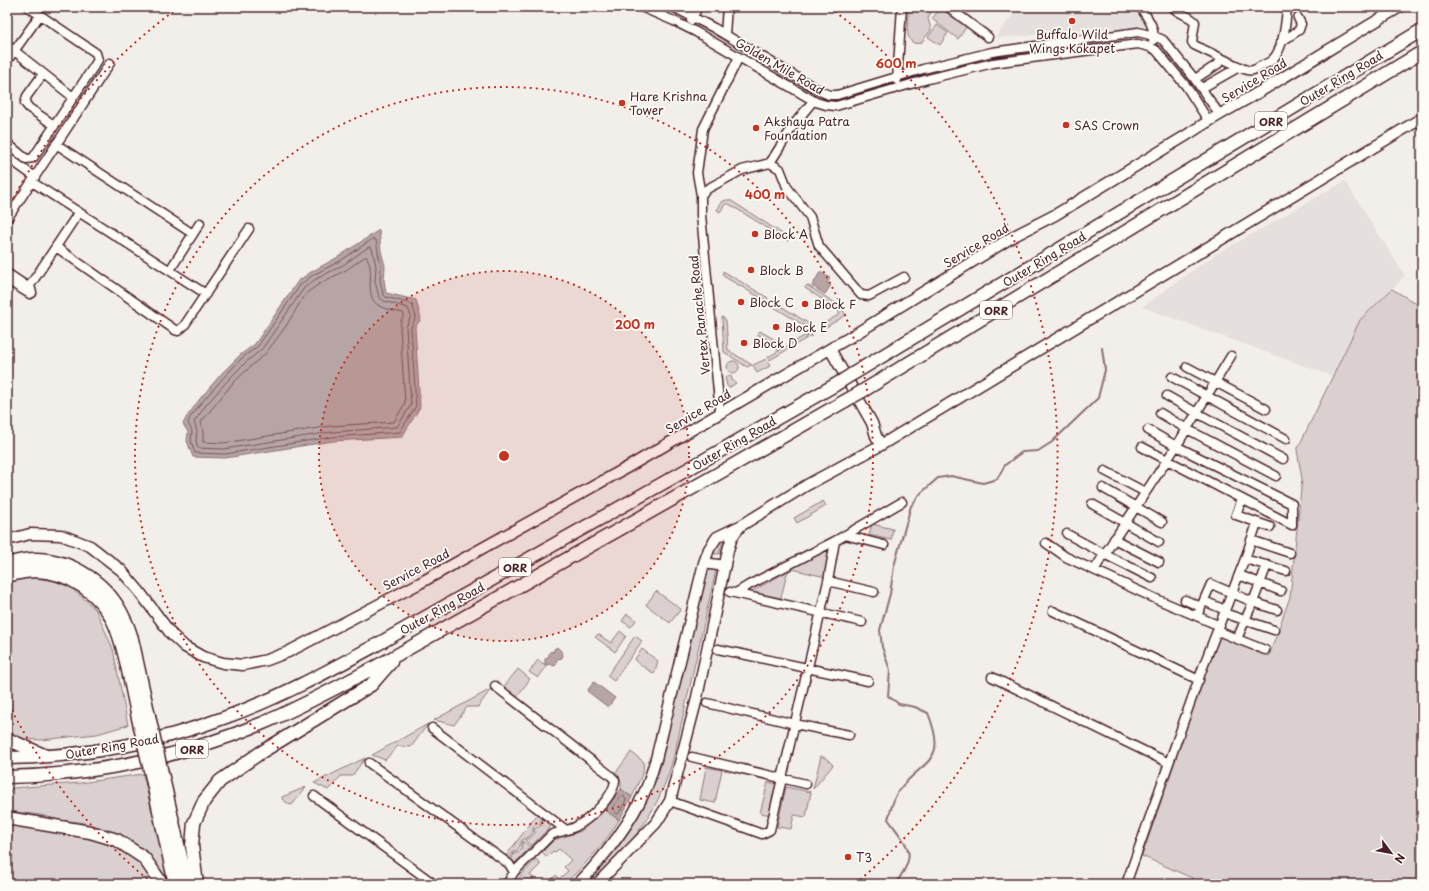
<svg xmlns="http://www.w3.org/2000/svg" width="1429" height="891" font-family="'Playpen Sans',sans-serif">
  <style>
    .built { fill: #e5dfdd }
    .green { fill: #d9d0cf; stroke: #92787d }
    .water { fill: #b7a5a6; stroke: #8b6f75 }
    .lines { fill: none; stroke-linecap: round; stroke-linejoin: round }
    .shore { stroke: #76555c; stroke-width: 1 }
    .stream { stroke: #8b6f75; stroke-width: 2 }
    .minor-casing { stroke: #4a1f2b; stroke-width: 11 }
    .major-casing { stroke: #4a1f2b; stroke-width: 13 }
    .highway-casing { stroke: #4a1f2b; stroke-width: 15 }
    .minor { stroke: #fdfcf7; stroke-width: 8 }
    .major { stroke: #fdfcf7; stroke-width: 10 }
    .highway { stroke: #fdfcf7; stroke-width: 12 }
    .highway-bridge-casing { stroke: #4a1f2b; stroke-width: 15; stroke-linecap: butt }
    .highway-bridge { stroke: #fdfcf7; stroke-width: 12 }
    .ring { fill: none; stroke: #c8321e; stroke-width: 2; stroke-dasharray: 2 4 }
    .poi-dot { fill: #c8321e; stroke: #fdfcf7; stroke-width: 1.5 }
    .labels { text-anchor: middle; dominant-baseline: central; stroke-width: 3.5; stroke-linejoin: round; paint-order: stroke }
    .shield { fill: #fdfcf7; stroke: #806168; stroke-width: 1 }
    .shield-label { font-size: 11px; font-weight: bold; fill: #4a1f2b }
    .poi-label { font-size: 12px; fill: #4a1f2b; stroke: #fdfcf7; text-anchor: start }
    .street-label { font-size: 12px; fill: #4a1f2b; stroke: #fdfcf7 }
    .centre { fill: #c8321e; stroke: #fdfcf7; stroke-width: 2 }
    .ring-label { font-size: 12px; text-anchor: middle; font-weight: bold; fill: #c8321e; stroke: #fdfcf7; stroke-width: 3.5; stroke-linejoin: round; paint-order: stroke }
  </style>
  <rect width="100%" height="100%" fill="#f2efeb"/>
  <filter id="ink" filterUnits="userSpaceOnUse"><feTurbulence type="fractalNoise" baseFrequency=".025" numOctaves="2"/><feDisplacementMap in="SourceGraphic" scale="8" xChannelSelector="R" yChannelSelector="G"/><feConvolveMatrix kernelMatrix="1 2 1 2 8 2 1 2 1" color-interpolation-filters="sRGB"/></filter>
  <g filter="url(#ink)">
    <path class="built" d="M1019 7H1132L1147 26 995 38Z
      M1345 181 1405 276 1360 320 1332 376 1142 307 1213 256Z"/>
    <path class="green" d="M909 7H933L928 19 931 28V30L921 43C902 48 908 18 909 7Z
      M941 7 967 26 958 39 932 19Z
      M937 25 948 33 940 45 928 37Z
      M726 200H730L789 238 788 241 729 204H725L720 212 717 210 722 202Z
      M723 271 768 298 766 301 723 276Z
      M807 285 840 306 846 315 823 329 821 325 840 314 837 309 805 288Z
      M1392 289 1422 307V884H1190L1192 878 1142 856 1205 674 1220 635 1269 656 1290 597 1302 479 1297 450 1360 320Z
      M776 303 808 323 812 336 808 337 805 326 774 307Z
      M722 317 726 320 728 350 752 365 747 367 724 352Z
      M760 331 777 341 781 348 777 350 774 344 757 334Z
      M806 335 807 338 770 360 768 357Z
      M766 359 770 366 757 373 753 365Z
      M727 367a6 6 0 1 1 12 0a6 6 0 1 1-12 0Z
      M731 375 732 380 736 383 729 388 727 386 725 377Z
      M823 501 826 506 797 523 794 518Z
      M872 524 893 529 891 540 869 535Z
      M724 538 719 554H715L712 551Z
      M830 547 825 577 792 569 787 573 781 598 751 592Z
      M712 567 716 570C705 617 695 665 684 712 678 737 674 762 664 786 649 824 621 854 594 884H586C621 846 645 815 661 765L705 569Z
      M35 578 54 581 68 586 82 597 96 610 113 649 128 725 97 734 41 740 19 739 7 734V581L20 579Z
      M656 591 681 609 670 623 646 605Z
      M627 614 636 620 631 627 622 621Z
      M620 631 626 636 615 652 595 637 598 634 611 643Z
      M635 636 642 641 614 681 607 676Z
      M642 649 658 661 654 674 634 660Z
      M538 660 547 666 538 678 529 672Z
      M518 669 530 679 515 699 502 689Z
      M491 689 478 707H467L454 725 434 720Z
      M428 724 411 747 398 746 385 760 372 755Z
      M631 752 644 762 643 772 632 797 621 789C622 781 621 779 615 774Z
      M821 756 827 759 833 765 813 789Z
      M365 758 352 776H341L328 790 314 783Z
      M706 767 722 770 715 803 700 800Z
      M143 774 168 878 139 846 119 835 99 827 79 822 58 820 41 815 7 811V792H10L12 788 80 783Z
      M768 782 778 784 772 815 760 813Z
      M306 787 293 804 290 805 282 799V797Z
      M786 787 811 792 806 817 794 815 791 829 777 827Z
      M605 810 619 820C605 844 585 864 565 884H553L551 880 556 875 559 879 568 871 564 867 571 860 559 849 555 852 553 851 547 857 542 852 554 840 581 831Z
      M539 812 542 815 541 817V823L534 826 533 829V832L530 836 522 840C520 846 519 850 513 852L509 860 505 857Z
      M544 816 553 824 531 846 525 840 530 838 535 833 534 829 542 825 543 817Z
      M7 823 69 832 116 845 133 856 148 872 156 884H7Z
      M523 841 530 847 515 863H512L511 861 514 853H518L521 849Z
      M536 859 541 864 530 875 534 878 528 884H515L522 874Z"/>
    <path class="water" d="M379 230 381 251 385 266 384 280 386 293 416 300 421 319 415 327 420 407 402 437 333 441 225 458 193 457 187 441 188 432 183 424 186 418 199 400 222 373 240 355 255 344 298 281 311 272 338 257Z
      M820 272 830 278 827 283 831 285 825 294 812 286Z
      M557 647 562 652 563 655 562 658 557 659 556 665 553 666 551 663 549 665 545 664V659L549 656V653L551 651 554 652V649Z
      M594 682 615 698 608 707 587 691Z
      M621 789 632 797 619 820 605 810Z"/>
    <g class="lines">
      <path class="shore" d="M373 239 376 240 378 252 381 266 380 280 383 294 386 297 412 304 416 317 411 327 416 406 400 432 332 437 225 454 195 453 191 441 192 431 188 423 189 419 202 402 225 376 242 358 258 346 301 284 313 275 340 261Z
        M369 247 372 248 376 266 375 281 379 297 384 301 408 308 411 316 406 327 411 405 397 427 332 432 224 449 198 448 196 441 197 431 194 422 206 405 229 379 246 362 262 349 304 288 316 279 343 265Z
        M365 257H367C368 260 370 264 370 267 372 279 366 297 378 305 385 310 395 311 403 313L404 315 401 321 400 328 405 403 394 422 331 426 224 443 203 442V432L201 422 233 383 250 367 266 353 286 326 301 301 308 292 319 284 346 270Z
        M623 795 626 800 619 813 617 814 612 808 621 796Z"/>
      <path class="stream" d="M895 884C919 853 908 847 888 819 891 810 893 798 899 790 925 758 948 763 928 713L915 707 899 704 888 696 890 670 882 647 880 630 890 594 894 566 911 506 921 493 938 478 951 476 983 483 997 479 1005 465 1022 452 1038 451 1052 442 1098 398 1105 370 1102 348"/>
      <g class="minor-casing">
        <path id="minor" d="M641 7 674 21 696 32 816 102 826 105 836 106 928 79 993 63 1138 44 1150 47 1156 50 1186 86 1208 120
          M673 7 714 28 820 91 829 95H837L923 69 992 52 1138 32 1154 36 1163 40 1194 78 1220 115
          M948 7 988 37
          M1140 7C1147 17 1156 28 1153 40
          M1173 7C1178 14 1189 15 1195 22L1192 42 1194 45 1244 69C1251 72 1255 70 1261 66 1266 64 1271 62 1274 58 1284 46 1286 22 1287 7
          M691 20 698 7
          M725 34 727 7
          M1281 42 1299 30 1301 24 1298 18
          M7 45 73 97
          M7 61 40 15
          M43 74 27 96 25 103 29 108 54 125
          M1195 79 1218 64
          M897 80 902 7
          M1202 88 1239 67
          M7 143 26 159 33 158 98 60 96 53 28 7
          M56 144 193 234
          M7 157 35 177
          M770 163 780 169 787 187 810 217 819 246 861 295 869 296 904 277
          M32 182 206 294
          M701 195 707 189 742 170 770 163 795 123 813 101
          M7 219 110 63
          M56 247 175 330 178 331 184 326 249 229
          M170 270 200 223
          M7 273 31 289 32 293 30 294 7 280
          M29 287 79 212
          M1187 367 1266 409
          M1172 377 1286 439
          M1167 396 1197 413 1283 459
          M720 412 701 215V195L697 173 703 129 739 57
          M1160 413 1187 429 1276 476
          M1142 447 1292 525V504L1176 446 1148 430
          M1105 471 1145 492
          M1103 488 1162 522
          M1242 499 1236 515 1270 527
          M1092 504 1159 542
          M1067 534 1104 554 1152 578
          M845 535 884 545
          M1114 539 1159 562
          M1251 540 1290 553
          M1046 543 1066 557 1154 598 1220 626
          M1245 559 1286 571
          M1094 570 1179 442 1231 356
          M1239 575 1281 591
          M828 581 874 592
          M730 592 862 622
          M736 593 749 585 835 541 902 502
          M1185 600 1201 607
          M1204 601 1225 610
          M1053 611 1199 680
          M1224 613 1274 630
          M1197 616 1211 584 1253 602 1277 610
          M1218 631 1237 639 1253 602 1267 565
          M1237 639 1265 650
          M718 649 868 681
          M992 677 1169 763
          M495 686 610 775 615 780C614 797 589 820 575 827 567 831 559 831 551 835L514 872
          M707 703 795 724 849 735
          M432 728 566 830
          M692 757 806 784
          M369 763 509 864 514 872 507 884
          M314 796 434 884
          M670 801 762 834 770 830 828 581 835 541
          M1126 884 1203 667 1245 559 1257 523"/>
      </g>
      <g class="major-casing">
        <path id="major" d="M830 349 872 423 876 436 881 445
          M7 540 30 534 61 535 90 546 121 570 139 591 171 634 185 647 203 657 223 663 243 665 267 660 288 652 420 583 628 467 852 336 1014 236 1055 215 1187 135C1216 115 1249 99 1279 80 1319 56 1359 31 1400 7
          M704 563 725 566
          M578 884C604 857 629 826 645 791 650 781 652 770 656 759L704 563 709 549 717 537 742 525 807 485 881 445 1422 118
          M597 884 656 823 670 801 696 702 728 550 732 537 739 528"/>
      </g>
      <g class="highway-casing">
        <path id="highway" d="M851 375 1422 30
          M861 392 1422 52
          M7 564C17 561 27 559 37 559 74 560 109 585 124 618 131 631 134 647 137 662 141 680 145 698 149 716
          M7 576C17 573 27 571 37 571 69 572 101 594 114 623 126 651 131 688 138 718
          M7 739 46 756
          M7 758C83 757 158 743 229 716 281 697 330 670 378 644L720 451 835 385
          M7 777C95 775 182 757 263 723 306 705 347 682 388 660L721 472 845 401
          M164 782 187 884
          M153 783 175 884
          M7 818 90 832 117 840 144 858 162 884
          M197 884 192 846 194 823 204 801 220 781 260 753 371 685 391 662"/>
      </g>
      <use href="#minor" class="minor"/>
      <use href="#major" class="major"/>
      <use href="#highway" class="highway"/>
      <g class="highway-bridge-casing">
        <path id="highway-bridge" d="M835 385 851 375
          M845 401 861 392
          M149 716 164 782
          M138 718 153 783"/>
      </g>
      <use href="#highway-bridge" class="highway-bridge"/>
    </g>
  </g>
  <circle cx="504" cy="456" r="185" fill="#c8321e" fill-opacity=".12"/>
  <g class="ring">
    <circle cx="504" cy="456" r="185"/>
    <circle cx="504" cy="456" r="369"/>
    <path d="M152 883A554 554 0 0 1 8 703M8 209A554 554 0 0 1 178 8M830 8A554 554 0 0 1 856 883"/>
  </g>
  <g class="poi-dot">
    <circle cx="1072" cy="21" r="4"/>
    <circle cx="622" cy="103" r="4"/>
    <circle cx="1066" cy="125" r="4"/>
    <circle cx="756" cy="128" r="4"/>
    <circle cx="755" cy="234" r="4"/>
    <circle cx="751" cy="270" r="4"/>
    <circle cx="741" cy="302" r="4"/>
    <circle cx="805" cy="304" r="4"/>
    <circle cx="776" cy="327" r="4"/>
    <circle cx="744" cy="343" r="4"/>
    <circle cx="848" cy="857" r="4"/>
  </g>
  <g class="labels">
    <g class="shield">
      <rect x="1255" y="112" width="32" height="18" rx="3"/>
      <rect x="980" y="301" width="32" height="18" rx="3"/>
      <rect x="499" y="558" width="32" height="18" rx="3"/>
      <rect x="176" y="740" width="32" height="18" rx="3"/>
    </g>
    <g class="shield-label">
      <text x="1271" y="121">ORR</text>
      <text x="996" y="310">ORR</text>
      <text x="515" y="567">ORR</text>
      <text x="192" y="749">ORR</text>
    </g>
    <g class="poi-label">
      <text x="1072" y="34" text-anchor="middle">Buffalo Wild<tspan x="1072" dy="14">Wings Kokapet</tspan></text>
      <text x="630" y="96">Hare Krishna<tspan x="630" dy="14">Tower</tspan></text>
      <text x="764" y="121">Akshaya Patra<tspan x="764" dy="14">Foundation</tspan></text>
      <text x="1074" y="125">SAS Crown</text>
      <text x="763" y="234">Block A</text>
      <text x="759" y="270">Block B</text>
      <text x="749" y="302">Block C</text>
      <text x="813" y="304">Block F</text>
      <text x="784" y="327">Block E</text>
      <text x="752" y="343">Block D</text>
      <text x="856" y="857">T3</text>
    </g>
    <g class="street-label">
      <text transform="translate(780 66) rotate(30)">Golden Mile Road</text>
      <text transform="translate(1341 78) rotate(-31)">Outer Ring Road</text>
      <text transform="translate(1254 80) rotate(-31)">Service Road</text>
      <text transform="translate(976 245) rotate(-31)">Service Road</text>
      <text transform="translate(1044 259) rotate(-31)">Outer Ring Road</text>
      <text transform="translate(699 315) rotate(-96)">Vertex Panache Road</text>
      <text transform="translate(698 411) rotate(-31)">Service Road</text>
      <text transform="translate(734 443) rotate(-30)">Outer Ring Road</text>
      <text transform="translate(416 569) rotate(-28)">Service Road</text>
      <text transform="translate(442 608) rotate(-29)">Outer Ring Road</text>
      <text transform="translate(112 746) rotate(-10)">Outer Ring Road</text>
    </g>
  </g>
  <circle cx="504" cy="456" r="6" class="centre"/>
  <g class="ring-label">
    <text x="896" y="68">600 m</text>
    <text x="765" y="199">400 m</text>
    <text x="635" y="329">200 m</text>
  </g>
  <rect width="1429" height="891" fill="none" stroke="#fdfcf7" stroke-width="24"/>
  <rect x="12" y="12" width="1405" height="867" fill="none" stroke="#4a1f2b" stroke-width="1.5" filter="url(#ink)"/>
  <g transform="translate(1391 853) rotate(122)" stroke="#fdfcf7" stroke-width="3" paint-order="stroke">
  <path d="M0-3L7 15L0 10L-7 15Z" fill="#4a1f2b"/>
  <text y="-6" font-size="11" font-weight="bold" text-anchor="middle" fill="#4a1f2b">N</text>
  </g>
</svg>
